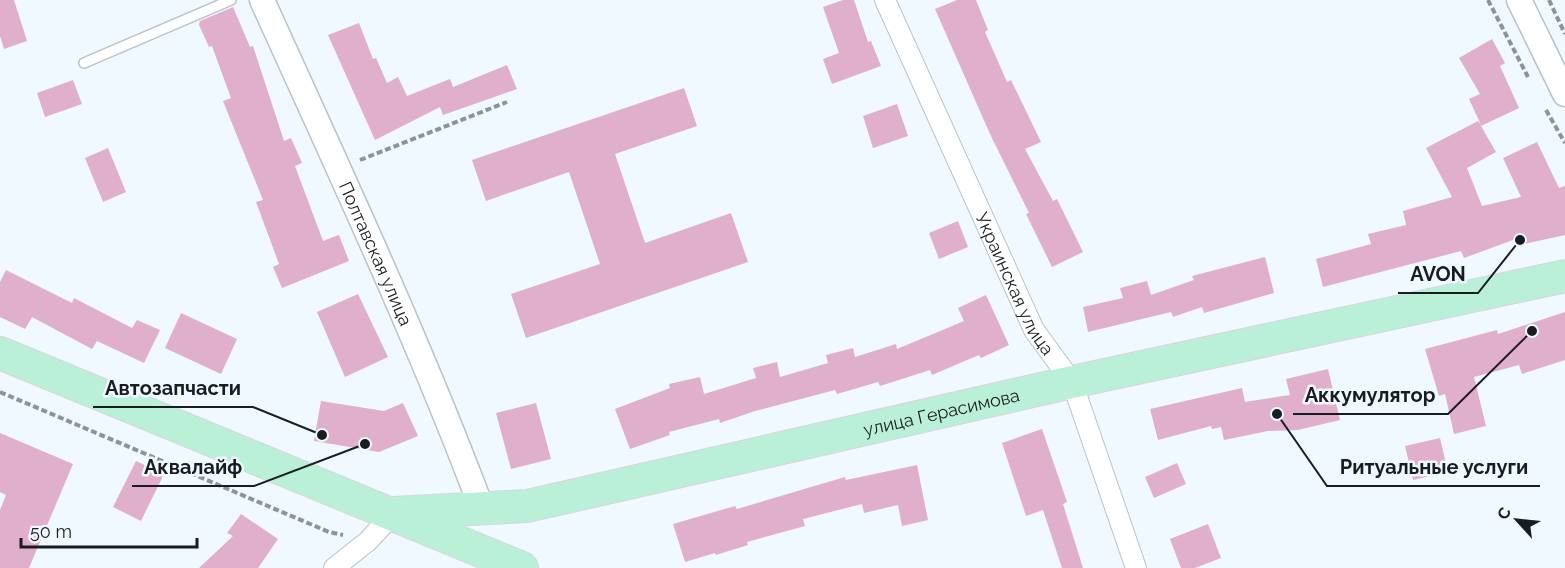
<svg xmlns="http://www.w3.org/2000/svg" width="1565" height="568" font-family="Raleway,sans-serif">
  <style>
    .building { fill: #dfafcb }
    .lines { fill: none; stroke-linecap: round; stroke-linejoin: round }
    .service-casing { stroke: #b9c2ca; stroke-width: 12 }
    .minor-casing { stroke: #b9c2ca; stroke-width: 22 }
    .tertiary-casing { stroke: #b9c2ca; stroke-width: 27 }
    .primary-casing { stroke: #d6d6d7; stroke-width: 34 }
    .path { stroke: #8d9498; stroke-width: 4; stroke-dasharray: 6 3; stroke-linecap: butt }
    .service { stroke: #fff; stroke-width: 9 }
    .minor { stroke: #fff; stroke-width: 20 }
    .tertiary { stroke: #fff; stroke-width: 24 }
    .primary { stroke: #bbf0d8; stroke-width: 32 }
    .labels { text-anchor: middle; dominant-baseline: central; stroke-width: 5; stroke-linejoin: round; paint-order: stroke }
    .street-label { font-size: 18px; fill: #191d1f; stroke: #f0f9ff }
    .leader { fill: none; stroke: #191d1f; stroke-width: 2 }
    .callout-dot { fill: #191d1f; stroke: #f0f9ff; stroke-width: 2 }
    .callout-label { font-size: 20px; text-anchor: middle; font-weight: bold; fill: #191d1f; stroke: #f0f9ff; stroke-width: 5; stroke-linejoin: round; paint-order: stroke }
  </style>
  <rect width="100%" height="100%" fill="#f0f9ff"/>
  <path class="building" d="M0 0H14L27 41 4 49 0 36Z
    M843 0H854L868 42 871 41 881 66 832 84 823 59 839 53 823 7Z
    M957 0H976L988 30 985 32 1007 82 1011 80 1041 142 1025 149 1053 201 1057 199 1083 252 1052 267 1026 214 1029 213 990 134 935 9Z
    M233 7 250 47 253 46 284 141 291 138 302 163 295 166 323 241 339 235 349 261 282 288 273 267 279 264 256 202 263 200 223 101 231 98 212 46 209 47 199 25 200 21Z
    M359 23 373 59 376 58 387 83 398 77 407 96 450 79 453 87 507 65 517 89 443 115 440 107 375 140 328 35Z
    M1492 39 1505 63 1500 66 1519 108 1481 126 1496 152 1467 168 1482 206 1521 197 1503 158 1537 142 1559 188 1565 186V235L1515 246 1513 240 1464 258 1461 251 1323 287 1316 259 1371 244 1368 234 1406 225 1403 211 1452 197 1426 148 1478 121 1481 125 1469 99 1480 94 1459 58Z
    M73 80 82 104 45 117 37 93Z
    M684 88 697 126 615 154 645 243 731 213 748 262 526 338 511 294 600 264 569 172 486 201 472 160Z
    M897 104 908 136 873 148 863 116Z
    M108 148 126 192 103 202 85 158Z
    M958 221 968 247 939 259 929 233Z
    M1265 257 1274 293 1204 313 1202 307 1173 317 1171 312 1088 332 1083 307 1123 298 1120 288 1147 281 1151 295 1194 280 1192 276Z
    M6 270 72 303 74 298 132 328 137 320 160 330 144 363 97 341 92 349 32 317 25 329 0 317V282Z
    M358 294 388 357 345 377 317 312Z
    M986 295 1009 345 981 358 979 355 932 375 930 370 880 386 878 382 837 394 835 390 755 411 720 423 719 419 669 432 670 435 630 449 615 409 670 388 669 384 700 377 704 394 756 378 753 368 777 362 780 377 828 363 826 355 853 348 855 357 896 344 897 349 964 321 958 308Z
    M1565 312V360L1522 374 1519 365 1474 377 1486 426 1454 434 1445 394 1439 396 1425 349 1497 330 1498 334Z
    M181 313 237 339 221 374 165 348Z
    M1328 369 1340 420 1298 430 1268 431 1224 440 1221 427 1212 429 1211 426 1158 440 1150 409 1242 388 1245 402 1290 395 1286 379Z
    M321 401 384 411 403 403 418 436 379 452 314 441Z
    M536 403 551 459 511 469 496 413Z
    M1042 429 1067 502 1063 504 1083 568H1062L1043 510 1026 516 1002 443Z
    M0 433 73 464 29 568H0V510L6 495 0 492Z
    M1440 438 1448 472 1413 480 1405 446Z
    M136 461 164 474 141 521 113 507Z
    M1177 463 1186 484 1154 498 1145 477Z
    M917 465 928 520 902 526 898 505 864 513 862 504 803 519 805 526 747 542 748 545 716 555 715 553 685 562 673 524 735 506 737 509 845 477 846 480Z
    M241 514 278 539 258 568H199L233 536 227 533Z
    M1208 524 1221 558 1195 568H1181L1170 539Z"/>
  <g class="lines">
    <g class="service-casing">
      <path id="service" d="M84 63 231 0"/>
    </g>
    <g class="minor-casing">
      <g id="minor">
        <path id="s1" d="M885 0 1034 330 1072 382 1136 568"/>
        <path d="M334 568 368 541 394 513"/>
      </g>
    </g>
    <g class="tertiary-casing">
      <g id="tertiary">
        <path id="s2" d="M262 0C338 168 417 336 482 509"/>
        <path d="M1519 0 1565 94"/>
      </g>
    </g>
    <g class="primary-casing">
      <g id="primary">
        <path d="M0 353 522 568"/>
        <path id="s3" d="M394 513 527 506 1072 382 1565 276"/>
      </g>
    </g>
    <path class="path" d="M1488 0 1528 77
      M1549 0 1565 34
      M1546 110 1565 143
      M360 160 507 102
      M0 392 329 532 343 535"/>
    <use href="#service" class="service"/>
    <use href="#minor" class="minor"/>
    <use href="#tertiary" class="tertiary"/>
    <use href="#primary" class="primary"/>
  </g>
  <g class="labels">
    <g class="street-label">
      <text stroke="none"><textPath href="#s2" startOffset="278">Полтавская улица</textPath></text>
      <text stroke="none"><textPath href="#s1" startOffset="312">Украинская улица</textPath></text>
      <text stroke="none"><textPath href="#s3" startOffset="558">улица Герасимова</textPath></text>
    </g>
  </g>
  <path class="leader" d="M1520 240L1478 293H1398M322 435L253 407H93M1532 331L1448 414H1293M1277 414L1327 486H1540M365 444L254 486H132"/>
  <g class="callout-dot">
    <circle cx="1520" cy="240" r="6"/>
    <circle cx="322" cy="435" r="6"/>
    <circle cx="1532" cy="331" r="6"/>
    <circle cx="1277" cy="414" r="6"/>
    <circle cx="365" cy="444" r="6"/>
  </g>
  <g class="callout-label">
    <text x="1438" y="281">AVON</text>
    <text x="173" y="395">Автозапчасти</text>
    <text x="1370" y="402">Аккумулятор</text>
    <text x="1434" y="474">Ритуальные услуги</text>
    <text x="193" y="474">Аквалайф</text>
  </g>
  <g transform="translate(1517 520) rotate(297)" stroke="#f0f9ff" stroke-width="4.5" paint-order="stroke">
  <path d="M0-4.5L10 22L0 15L-10 22Z" fill="#191d1f"/>
  <text y="-9" font-size="16" font-weight="bold" text-anchor="middle" fill="#191d1f">С</text>
  </g>
  <path d="M21 538v9h176v-9" fill="none" stroke="#191d1f" stroke-width="3"/>
  <text x="30" y="538" font-size="18" fill="#191d1f" stroke="#f0f9ff" stroke-width="4.5" paint-order="stroke">50 m</text>
</svg>
